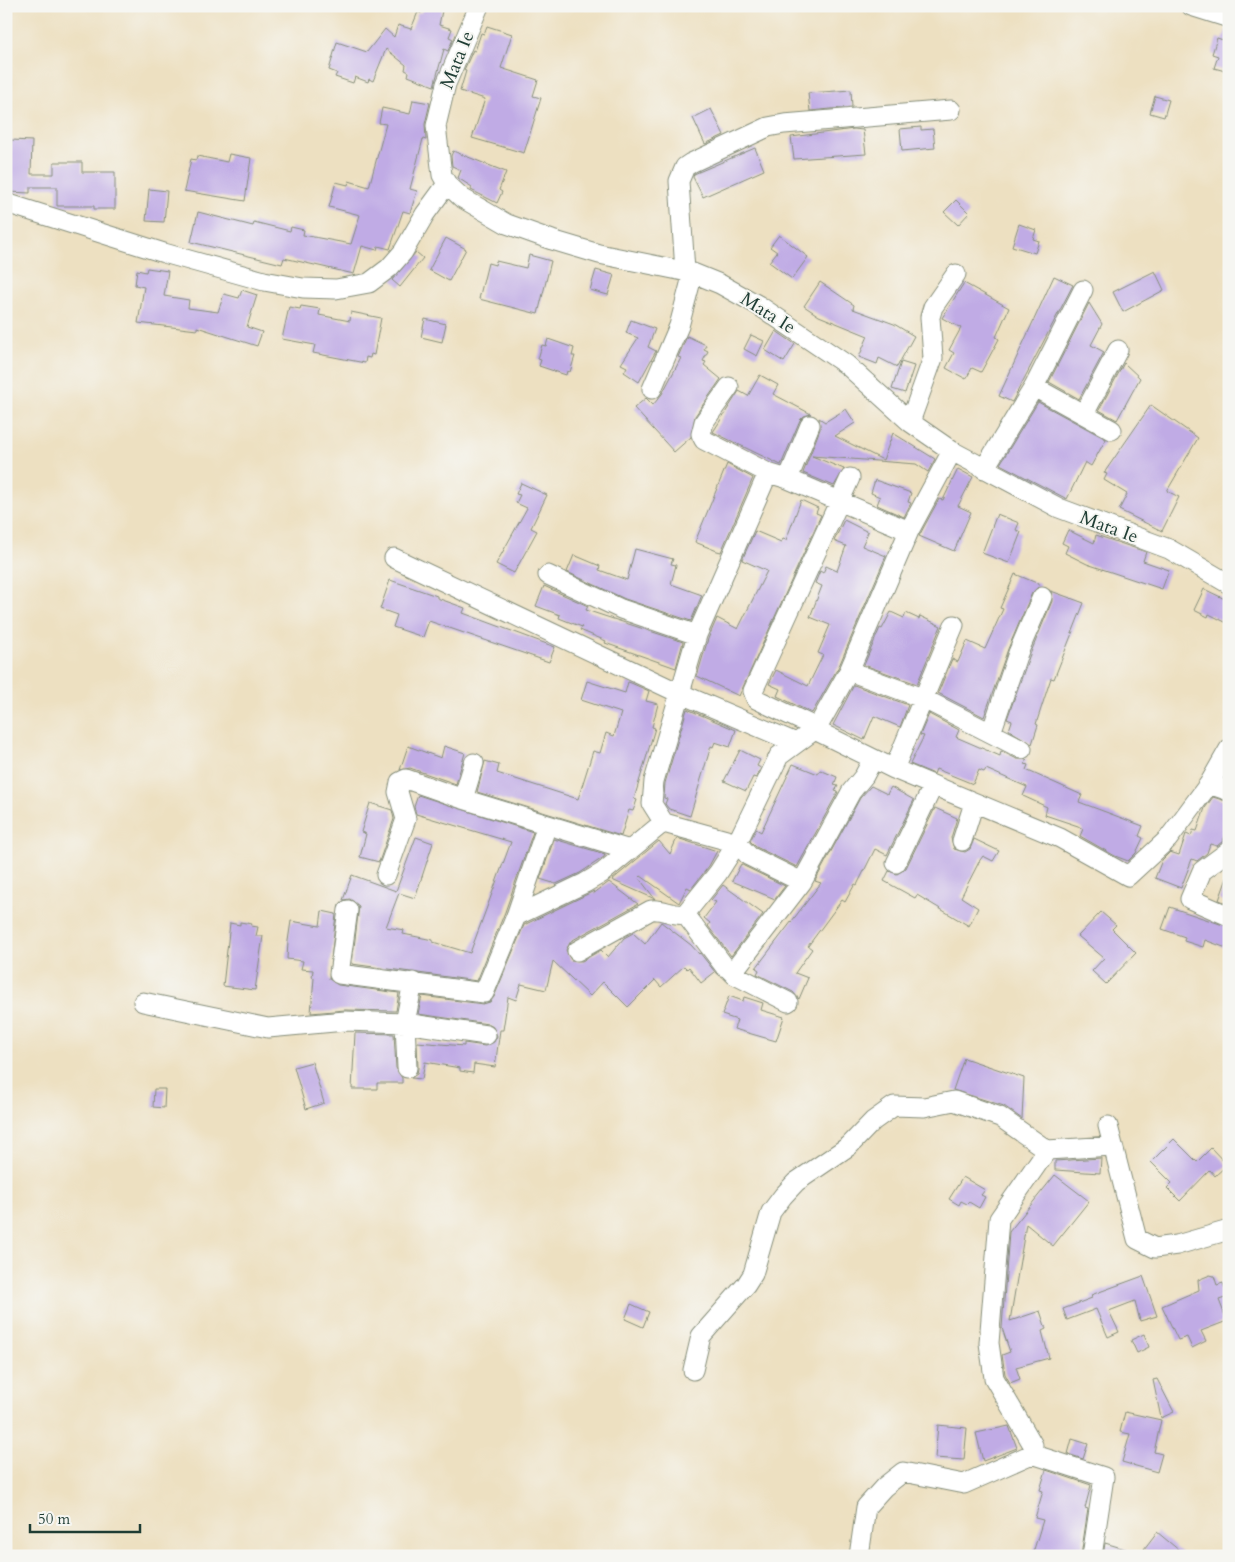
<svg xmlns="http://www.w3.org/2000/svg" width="1235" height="1562" font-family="Cardo,serif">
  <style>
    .building { fill: #c0abe5 }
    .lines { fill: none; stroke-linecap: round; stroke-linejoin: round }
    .minor-casing { stroke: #868e7a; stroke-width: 21 }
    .minor { stroke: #fff; stroke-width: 19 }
    .labels { text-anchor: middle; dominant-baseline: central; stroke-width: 4; stroke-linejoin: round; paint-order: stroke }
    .street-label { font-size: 19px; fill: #1f3d34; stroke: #f6f6f2 }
  </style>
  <rect width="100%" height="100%" fill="#f6f6f2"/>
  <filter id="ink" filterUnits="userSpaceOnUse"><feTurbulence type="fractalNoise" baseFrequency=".02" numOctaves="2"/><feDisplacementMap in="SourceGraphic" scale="10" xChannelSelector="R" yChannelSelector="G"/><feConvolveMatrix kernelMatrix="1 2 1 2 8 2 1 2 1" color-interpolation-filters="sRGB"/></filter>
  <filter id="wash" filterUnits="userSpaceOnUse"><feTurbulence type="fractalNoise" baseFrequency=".0096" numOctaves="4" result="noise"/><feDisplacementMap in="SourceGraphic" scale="20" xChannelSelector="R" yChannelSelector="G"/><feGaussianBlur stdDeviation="1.12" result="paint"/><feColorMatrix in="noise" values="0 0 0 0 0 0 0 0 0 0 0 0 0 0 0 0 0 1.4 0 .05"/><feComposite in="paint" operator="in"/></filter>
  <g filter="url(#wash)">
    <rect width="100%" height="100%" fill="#ede0c1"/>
    <g id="blocks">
      <path class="building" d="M423 6H443L439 25 452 29 449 37 453 39 448 51 444 49 434 86 408 76 409 72 405 70 406 65 386 49 373 81 369 79 368 82 355 77 353 83 335 77 337 73 329 70 337 42 367 52 385 29 394 37 398 25 411 29 418 12 421 13Z
        M487 26 512 34 501 68 538 80 533 96 541 98 524 153 472 138 485 99 460 91 466 71 464 70 473 50 475 51 481 33 484 34Z
        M1226 31H1229V72L1214 68 1218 56 1212 54 1217 38 1223 40Z
        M851 90 852 107 810 111 808 93Z
        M1155 96 1169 100 1164 117 1150 113Z
        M413 100 430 103 425 124 426 140 423 139 410 189 417 191 410 213 403 211 390 249 378 246 377 250 362 246 354 274 284 258 282 264 191 242 198 212 253 226 254 222 290 231 291 227 304 230 303 235 351 244 360 215 329 207 336 182 348 185 349 181 369 187 386 124 379 123 382 108 410 114Z
        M711 109 724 135 705 144 693 118Z
        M921 127V130L933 129 935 148 902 151 900 129Z
        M854 129 863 130 866 154 794 159 791 137Z
        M11 140 32 141 31 174H54V162H82V172H115V209H94V206H57V187H30V193L8 192Z
        M755 148 764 170 703 197 693 177 694 174Z
        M453 151 506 172 499 190 502 192 497 203 471 190 472 187 458 178 461 170 452 166 451 156Z
        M229 154 251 158 245 201 184 191 191 159 196 160 197 156 227 162Z
        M149 189 167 191 164 222 146 221Z
        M956 200 969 213 958 225 944 212Z
        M1019 224 1036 230 1033 239 1039 241 1035 253 1012 246Z
        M779 235 808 257 792 279 769 262 777 252 770 247Z
        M446 238 466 249 449 281 429 270Z
        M416 252 423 258 400 287 392 280Z
        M529 255 551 261 538 314 479 299 488 263 495 265 496 261 526 268Z
        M147 268 168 271 164 296 189 300 188 308 218 312 224 294 239 298 242 290 257 295 247 327 262 332 257 346 197 327V330L138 323 144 287 135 285 137 270 146 272Z
        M596 270 614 275 608 295 590 290Z
        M1155 271 1164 290 1123 312 1113 292Z
        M1054 276 1073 285 1012 402 999 396Z
        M820 282 854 305 853 309 894 324 914 336 897 367 879 358 877 364 859 357 868 336 819 316 804 306Z
        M964 283 1009 308 996 337 999 339 981 372 972 368 966 379 946 368 954 353 949 350 961 328 942 318Z
        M1089 303 1102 324 1091 345 1104 352 1079 399 1049 382Z
        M301 306 320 309 319 315 350 321 351 312 381 318 374 355 371 354 370 358 366 357 365 363 313 353 315 345 282 339 289 307 300 309Z
        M425 319 446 324 442 342 421 337Z
        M631 320 655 329 648 347 656 351 639 382 624 372 627 367 621 364 638 338 626 333Z
        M776 331 795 344 784 362 765 350Z
        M751 335 764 341 757 356 744 349Z
        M687 336 706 345 704 349 708 351 703 361 706 362 704 365 721 379 695 416 691 437 674 452 634 408 646 398 653 405 662 394 681 358 678 357Z
        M548 339 574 348 572 356H575L570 372 567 371 566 375 539 366 541 360 538 359 542 345 546 346Z
        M901 362 914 366 905 393 892 389Z
        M1124 363 1140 378 1117 420 1099 410Z
        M760 375 778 385 773 394 811 414 804 416 800 420 781 465 713 432 739 391 748 396Z
        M1038 402 1106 439 1091 466 1085 462 1067 499 1000 464Z
        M1151 405 1198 438 1167 491 1179 497 1162 531 1119 510 1127 494 1104 480 1107 474 1104 473Z
        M846 409 855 423 835 436 883 460 893 433 935 459 928 472 916 464 812 456 844 469 834 486 803 473 820 429 819 418 825 422Z
        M727 464 753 478 721 552 717 551 695 542Z
        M958 469 973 477 958 506 971 512 954 551 919 536 939 499 943 500Z
        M875 480 911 493 908 502 911 503 904 517 877 505 880 497 871 493Z
        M521 483 547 495 531 528 537 531 514 573 496 564 527 508 516 503 520 495 516 494Z
        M801 500 818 508 816 513 821 515 739 696 697 676 708 639 717 618 738 629 767 571 742 560 755 531 781 542 783 539 786 540Z
        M997 514 1019 523 1016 530 1021 532 1009 563 982 553Z
        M844 520 868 532 862 546 886 556 839 666 812 713 777 696 780 689 769 684 776 670 808 686 823 655 818 653 830 625 810 617 822 586 815 583 820 571 823 573 826 566 837 571 846 546 834 541Z
        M1068 530 1094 543 1096 535 1146 552 1143 561 1169 570 1162 589 1087 564 1065 553 1068 546 1062 543Z
        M635 549 673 559 671 564 676 565 671 584 702 595 691 621 625 599 567 572 574 555 600 566 599 570 627 580Z
        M1015 574 1039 584V586L1032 593 1008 649 984 717 938 693 952 659 958 662 967 641 985 649 1003 609 1000 608Z
        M390 580 437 596V598L465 608 463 613 555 647 549 662 429 621 423 637 393 627 397 615 380 609Z
        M544 586 588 606 586 610 683 642 676 668 605 643 606 641 580 630 582 627 559 618 560 615 536 606Z
        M1204 589 1229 601V624L1209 614 1208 617 1194 610Z
        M1051 591 1084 603 1054 679 1051 678 1036 724 1038 725 1032 744 1009 730 1012 721 1007 719 1029 657 1052 601Z
        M891 612 904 618 906 613 919 619 920 616 941 626 917 684 864 665 880 628 882 629Z
        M587 681 625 693 628 682 631 683 649 691 646 701 658 704 652 727 655 728 634 799 637 800 633 811 629 810 621 836 477 792 485 761 499 765 497 773 578 799 593 751 600 753 606 733 614 736 621 713 581 700Z
        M854 685 908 705 900 727 874 716 864 740 833 725Z
        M687 709 736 730 730 747 715 742 713 747 711 746 690 816 669 809 665 804 667 799 664 798 665 783Z
        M929 714 959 730 956 737 1000 756 1001 751 1017 759H1027L1025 764 1028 765 1026 770 1082 795 1079 802 1143 826 1139 836 1143 838 1136 853 1128 861 1115 856 1080 836 1083 829 1078 826 1045 815 1047 807 1023 796 1027 787 986 769 984 772 979 770 973 784 936 769 934 774 910 764 924 736 920 735Z
        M408 746 441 758 444 746 465 753 456 784 410 768 400 770Z
        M740 750 760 760 757 766 761 768 756 778 753 777 746 791 724 781Z
        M793 764 818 774 820 770 837 777 834 785 838 786 835 791 838 792 797 867 756 847 750 841 756 829 761 832Z
        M871 786 887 794 891 787 914 800 887 855 875 849 857 885 855 884 845 902 842 900 808 946 812 949 795 973 808 978 799 999 793 992 757 974 759 970 756 968 821 883 815 881 860 798Z
        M418 795 533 832 505 912 477 981 352 964 359 906 350 899 343 900 352 875 396 891 416 837 433 843 415 898 399 893 386 927 404 930 403 934 433 940V942L470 953 511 842 416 814 414 807Z
        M1213 797 1229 802V827L1223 841 1217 846 1210 844 1207 853 1197 861 1192 859 1181 888 1155 878 1162 860 1170 852 1179 855 1186 834 1191 836 1193 830 1197 831 1205 808Z
        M370 803 392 810 394 819 379 862 360 857 366 834 361 832Z
        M935 808 957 818 951 838 954 849 965 852 970 849 974 839 999 851 993 861 983 856 980 860 961 897 978 908 969 926 917 895 915 898 884 881 889 871 897 874 906 868Z
        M677 838 717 851 709 866 691 889 687 887 679 903 641 876 639 878 655 899 612 880 659 841 670 854Z
        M554 839 605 854 604 857 580 873 556 884 540 879Z
        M741 864 744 866 785 886 775 899 732 881Z
        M1227 878 1229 879V904L1219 900Z
        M609 882 638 904 571 941 566 950 571 960 582 961 601 950 608 957 624 938 633 933 645 944 661 922 691 945 699 954 700 953 715 972 701 983 689 967 687 969 684 966 661 987 655 980 628 1007 603 982 590 996 553 961 546 990 521 984 516 1000 508 997 503 1030H500L495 1067 474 1064 473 1073 460 1071V1068L425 1062 422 1079 411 1078 417 1074 418 1068 417 1042 464 1046V1043L485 1046 494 1042 497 1036 493 1027 488 1024 418 1014 422 996 483 1004 490 1002 494 997 524 925 594 891 593 894Z
        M723 885 763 914 731 956 708 926 710 923 704 918 716 902 711 900Z
        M1170 907 1229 927V949L1205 940 1203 947 1184 941 1185 937 1162 929Z
        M322 911 336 914 329 979 338 985 399 993 396 1011 345 1010 311 1013 314 978 312 977 313 970 301 969 303 961 287 959 288 941 291 921 320 926Z
        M1101 912 1116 925 1112 929 1136 953 1106 984 1092 971 1104 958 1078 936Z
        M240 922 252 924 251 926 258 927 256 936H263L255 990 223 986 230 923 240 925Z
        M729 996 743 1001 744 997 763 1003 761 1010 784 1017 776 1041 734 1029 737 1020 722 1015Z
        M355 1033 394 1034 396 1068 402 1078V1083H377V1089H352Z
        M964 1058 1024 1078 1022 1119 1004 1106 953 1090Z
        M312 1062 324 1103 306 1109 294 1067Z
        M154 1089H165L164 1108 153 1107Z
        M1174 1139 1197 1162 1211 1148 1227 1165 1215 1176 1210 1170 1180 1201 1167 1188 1172 1183 1151 1162Z
        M1101 1158 1100 1173 1055 1170V1161Z
        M1055 1175 1089 1201 1053 1246 1026 1224 1010 1321 1040 1311 1046 1329 1042 1331 1049 1358 1016 1367 1020 1379 1010 1383 1005 1374 1002 1355 1010 1352 1002 1328 1009 1232Z
        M963 1177 985 1190 981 1195 985 1197 979 1208 969 1202 967 1204 961 1201 959 1205 949 1199Z
        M1210 1275 1214 1276 1217 1285 1223 1283 1228 1297 1219 1300 1227 1321 1201 1331 1206 1341 1192 1348 1187 1337 1178 1340 1162 1306 1199 1290 1198 1280Z
        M1143 1276 1157 1316 1140 1321 1135 1301 1109 1311 1119 1332 1108 1337 1096 1309 1067 1320 1063 1309 1092 1298 1091 1295Z
        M631 1304 649 1312 643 1327 625 1319Z
        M1144 1334 1149 1347 1137 1353 1131 1340Z
        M1157 1379 1174 1412 1161 1418 1153 1380Z
        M1125 1412 1161 1420 1154 1452 1162 1454 1157 1472 1122 1462 1130 1434 1120 1432Z
        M938 1425 967 1428 964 1460 935 1458Z
        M1009 1426 1017 1448 983 1461 976 1433Z
        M1072 1439 1088 1444 1083 1459 1068 1454Z
        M1046 1470 1091 1485 1085 1508 1088 1509 1081 1556H1032L1043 1520 1035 1518 1043 1491 1040 1490Z
        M1157 1532 1186 1556H1152L1144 1549Z
        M1105 1543 1138 1553V1556H1103Z"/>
    </g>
  </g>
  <g filter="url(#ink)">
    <use href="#blocks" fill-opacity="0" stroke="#868e7a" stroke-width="1"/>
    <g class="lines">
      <g class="minor-casing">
        <path id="minor" d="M479 6 446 84 436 126 442 175 447 184 462 198 507 224 552 240 599 254 693 273 720 284 758 305 847 365 910 422 952 451 1059 508 1169 549 1229 584
          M1191 6 1229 18
          M6 203 164 253 264 281 303 288 336 289 369 283 389 268 403 252 425 214 447 184
          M685 271 679 181 685 167 691 163 768 127 784 124 951 110
          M729 387 704 422 701 434 704 440 768 473 788 479 909 531
          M1034 387 1112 430
          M652 389 679 326 693 273
          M1084 414 1118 350
          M910 422 933 358 930 317 933 307 956 274
          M984 469 1034 387 1083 290
          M788 479 810 425
          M394 558 679 693 796 743
          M548 575 621 609 697 635 768 473
          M849 671 922 698 1022 749
          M817 728 756 699 753 691 850 478
          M815 730 894 769 1060 838 1128 876 1168 839 1209 784
          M991 733 1018 653 1042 597
          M1229 749 1209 784 1229 791
          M894 769 954 625
          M463 799 474 763
          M664 823 652 804 654 781 697 635
          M962 841 974 803
          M1229 851 1202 871 1190 899 1229 916
          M896 863 933 786
          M386 875 406 819 398 792 400 782 406 779 463 799 630 850
          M348 910 339 974 484 993 516 916 585 883 602 873 659 826 664 823 737 843 779 756 817 728 849 671 909 531 952 451
          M685 914 725 967 735 969 802 882
          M516 916 547 825
          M577 951 651 910C663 908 674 917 685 914L718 873 737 843 749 856 802 882 851 792 864 776 873 759
          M729 969 735 975 788 1002
          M143 1002 268 1028 345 1021 405 1023 486 1035
          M407 1068 405 1023 413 982
          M1108 1126 1137 1239 1155 1248 1177 1245 1229 1230
          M693 1370 701 1336 746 1285 753 1274 771 1212 783 1196 796 1182 849 1146 873 1121 894 1106 924 1107 954 1101 1000 1117 1047 1150
          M1032 1454 1104 1477 1092 1556
          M859 1556 866 1507 884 1487 903 1472 964 1484 1032 1454 1033 1445 994 1378 989 1343 999 1219 1047 1150 1112 1146"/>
      </g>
      <use href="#minor" class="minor"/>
    </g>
  </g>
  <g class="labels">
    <g class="street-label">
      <text transform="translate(457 60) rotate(-68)">Mata Ie</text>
      <text transform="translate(768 313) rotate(32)">Mata Ie</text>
      <text transform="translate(1109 527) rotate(20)">Mata Ie</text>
    </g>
  </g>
  <rect width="1235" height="1562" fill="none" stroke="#f6f6f2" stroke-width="25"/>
  <path d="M30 1524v8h110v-8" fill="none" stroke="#1f3d34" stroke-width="2.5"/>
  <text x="38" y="1524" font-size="15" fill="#1f3d34" stroke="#f6f6f2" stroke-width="4" paint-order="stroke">50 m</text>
</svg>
